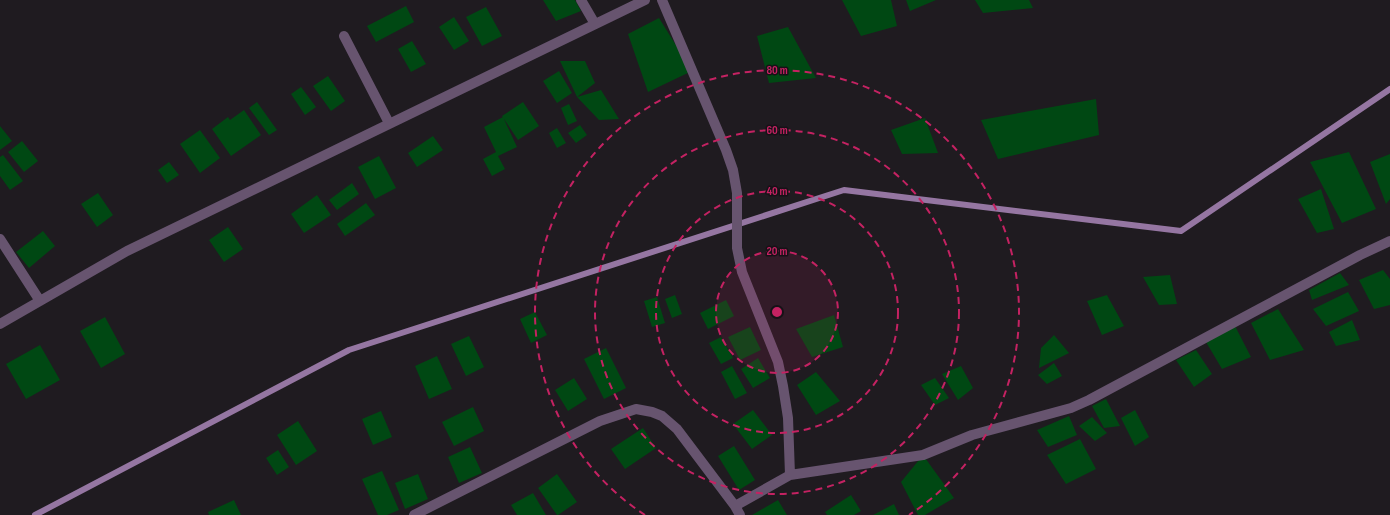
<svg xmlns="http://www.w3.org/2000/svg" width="1390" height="515" font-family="'Sofia Sans Condensed',sans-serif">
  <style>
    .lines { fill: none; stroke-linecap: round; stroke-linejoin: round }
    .stream { stroke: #9576a2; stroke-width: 6 }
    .building { fill: #004813 }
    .minor { stroke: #67546f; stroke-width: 10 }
    .ring { fill: none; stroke: #c42262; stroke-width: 2; stroke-dasharray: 7 5 }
    .centre { fill: #c42262; stroke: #161217; stroke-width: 2 }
    .ring-label { font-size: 12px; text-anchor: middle; font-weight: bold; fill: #c42262; stroke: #161217; stroke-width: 3; stroke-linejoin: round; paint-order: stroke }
  </style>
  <rect width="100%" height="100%" fill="#1f1b20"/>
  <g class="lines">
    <path class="stream" d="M35 515 349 350 844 190 1181 231 1390 89"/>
  </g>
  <path class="building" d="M543 0H575L581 11 556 21Z
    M842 0H891L897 26 861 36Z
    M906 0H936L910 11Z
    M975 0H1029L1033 8 983 13Z
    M406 6 414 22 376 42 367 26Z
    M486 7 502 36 482 46 466 17Z
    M454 17 469 41 454 50 439 27Z
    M659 18 692 71 648 92 628 34Z
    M788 27 816 78 769 83 757 36Z
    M412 41 426 64 411 72 398 49Z
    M560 61H585L595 83 577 97 601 90 619 119 599 120 577 97Z
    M559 71 572 93 557 103 543 81Z
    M328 76 345 101 331 111 313 86Z
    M301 87 316 107 305 115 291 94Z
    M1096 99 1099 135 998 159 981 120Z
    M257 102 277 130 269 135 249 108Z
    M523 102 539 126 518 140 502 116Z
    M569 104 577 121 568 125 561 108Z
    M244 110 261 135 231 156 212 129 228 117 230 120Z
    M503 117 517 147 498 156 505 169 492 176 483 159 496 152 484 127Z
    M925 118 938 153 902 154 891 130Z
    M580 125 587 135 576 143 568 133Z
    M0 126 12 141 0 150Z
    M557 128 566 143 557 148 549 133Z
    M200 130 220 158 200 173 180 144Z
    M433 136 443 150 417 167 408 153Z
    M22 141 38 161 24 172 8 152Z
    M1349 152 1376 209 1342 223 1310 162Z
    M1390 154V199L1386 204 1370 162Z
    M3 155 23 181 10 190 0 176V157Z
    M379 156 396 188 375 199 358 167Z
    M169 162 179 175 167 183 158 170Z
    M352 183 359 194 337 210 329 200Z
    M1321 189 1334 229 1317 233 1298 199Z
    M98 193 113 215 97 227 81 204Z
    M317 195 331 215 304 233 291 214Z
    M366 203 375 215 345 236 337 224Z
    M228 227 243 249 224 262 209 240Z
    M43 231 55 246 29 268 16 252Z
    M1383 270 1390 279V305L1374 309 1359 280Z
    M1340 273 1349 285 1312 300 1309 290Z
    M1170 275 1177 304 1159 305 1143 277Z
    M1348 292 1359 311 1326 326 1313 309Z
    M675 295 682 314 672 318 665 299Z
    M1107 295 1124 326 1102 335 1087 301Z
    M657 297 665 323 652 327 644 301Z
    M726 300 734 316 708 329 700 313Z
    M1278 309 1304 350 1270 360 1251 323Z
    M535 312 547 335 531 343 520 319Z
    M834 315 843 347 812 357 796 329Z
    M105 317 125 354 101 368 80 331Z
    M1352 320 1360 340 1336 346 1329 332Z
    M1235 326 1251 357 1222 369 1206 342Z
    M750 327 761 350 740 360 728 337Z
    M1054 335 1069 353 1039 368 1041 348Z
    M469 336 484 367 466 376 451 344Z
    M721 337 733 358 721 364 709 343Z
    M40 345 60 380 26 399 6 364Z
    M606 348 626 388 604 399 584 359Z
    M1196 350 1212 374 1194 387 1176 360Z
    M437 356 452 389 429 399 415 366Z
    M758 358 770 378 753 388 741 369Z
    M1054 363 1062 376 1047 384 1038 375Z
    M732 366 747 393 735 399 721 372Z
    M961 366 973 388 958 400 942 374Z
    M816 372 840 401 816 415 797 385Z
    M574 378 587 399 568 411 555 390Z
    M935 378 949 398 935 405 921 385Z
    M1106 399 1120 426 1104 428 1092 406Z
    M473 407 484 431 454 446 442 422Z
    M753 410 772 435 752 449 733 424Z
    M1135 410 1149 437 1135 446 1121 418Z
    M381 411 392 437 373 445 362 419Z
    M1069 416 1077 435 1048 447 1037 430Z
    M1092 417 1107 433 1095 441 1079 426Z
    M298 421 317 451 296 465 277 435Z
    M643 428 656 448 625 469 611 449Z
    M1080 439 1096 469 1066 484 1047 455Z
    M734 446 755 480 739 490 718 456Z
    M470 447 482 473 459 483 448 457Z
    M278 450 289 467 277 475 266 458Z
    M923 455 954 498 925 515H918L901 482Z
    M382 471 399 510 387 515H378L362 479Z
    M418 474 428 499 405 509 395 483Z
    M557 474 577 502 558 515H557L538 488Z
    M533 493 546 515H517L511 505Z
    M851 495 861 511 854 515H827L825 512Z
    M234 500 241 515H209L208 512Z
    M778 500 787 515H752Z
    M894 504 899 515H873Z"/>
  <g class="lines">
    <path class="minor" d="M581 0 595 24
      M662 0 726 150 733 170 737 193V248L742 272 778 362 783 386 788 418 790 475
      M344 36 389 123
      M0 239 40 301
      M0 324 127 251 645 0
      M735 506 790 475 923 455 972 435 1071 408 1089 400 1360 255 1390 241
      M414 515 600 421 636 409 652 412 662 416 677 429 735 506 740 515"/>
  </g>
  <circle cx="777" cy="312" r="61" fill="#c42262" fill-opacity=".12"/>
  <g class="ring">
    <circle cx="777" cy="312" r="61"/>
    <circle cx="777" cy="312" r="121"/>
    <circle cx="777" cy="312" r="182"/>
    <path d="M645 515A242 242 0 1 1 909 515"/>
  </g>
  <circle cx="777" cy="312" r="6" class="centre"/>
  <g class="ring-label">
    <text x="777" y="74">80 m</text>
    <text x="777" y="134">60 m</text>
    <text x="777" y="195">40 m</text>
    <text x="777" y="255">20 m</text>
  </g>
</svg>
